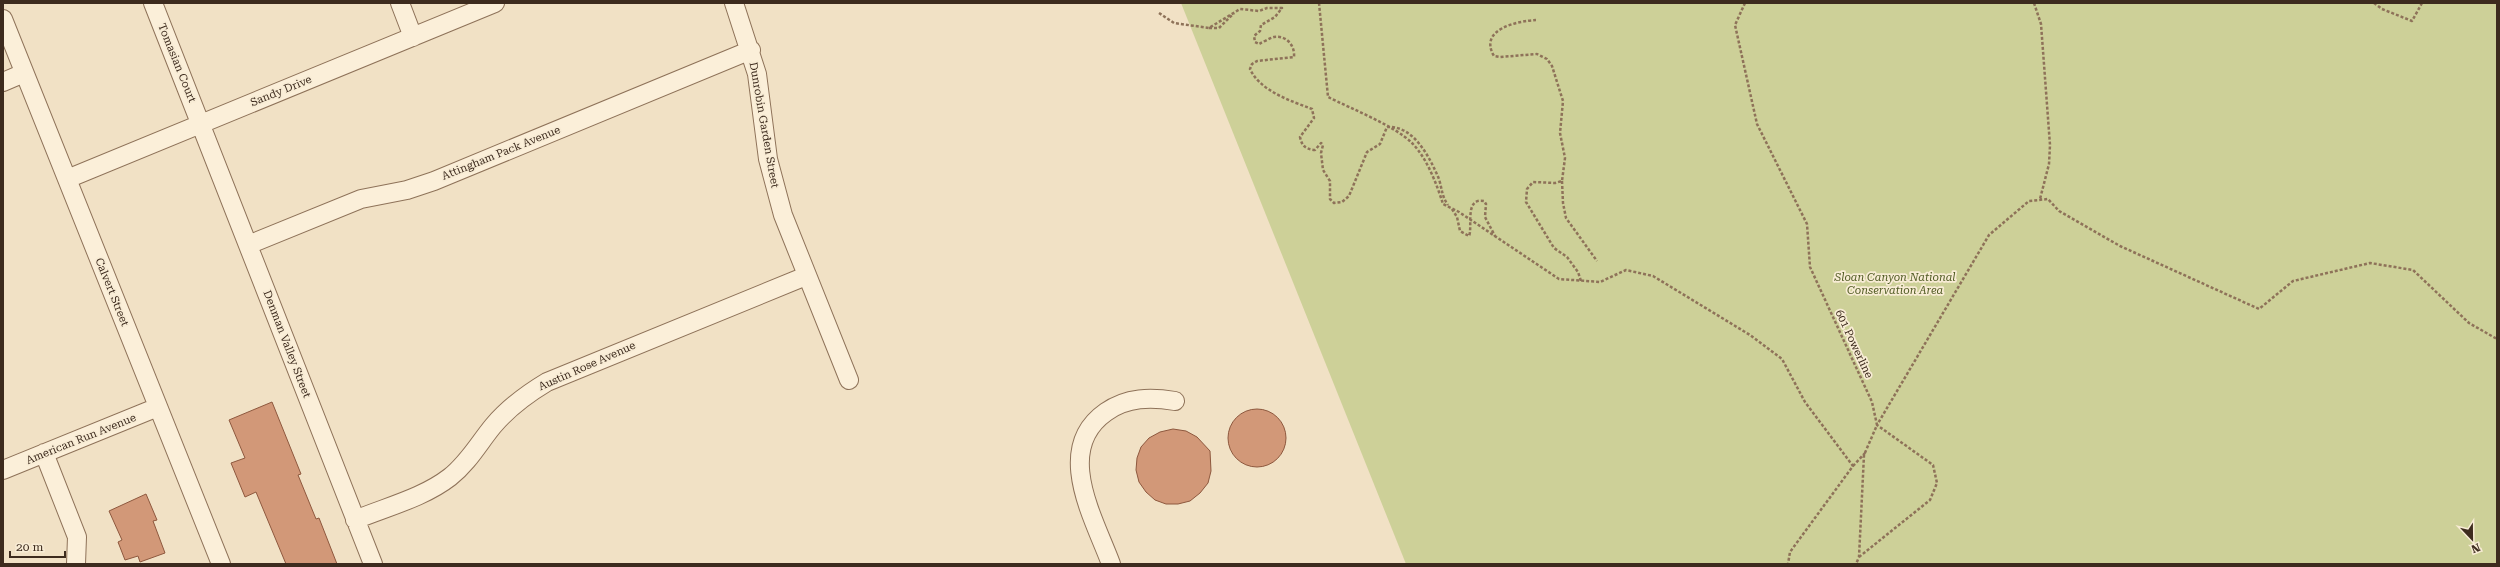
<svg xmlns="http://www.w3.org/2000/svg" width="2500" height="567" font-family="'Roboto Serif',serif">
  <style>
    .green { fill: #cdd098 }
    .building { fill: #d29878; stroke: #8e583e }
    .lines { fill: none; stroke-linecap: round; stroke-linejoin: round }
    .minor-casing { stroke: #8e7259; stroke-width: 20 }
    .path { stroke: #8e7259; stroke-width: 2.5; stroke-dasharray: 3 2; stroke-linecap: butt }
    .minor { stroke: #fbefd9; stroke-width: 18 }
    .labels { text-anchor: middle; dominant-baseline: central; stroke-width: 3.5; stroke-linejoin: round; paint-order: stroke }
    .street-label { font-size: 11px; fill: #3d2b1e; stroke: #f8ecd5 }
    .park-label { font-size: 11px; font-style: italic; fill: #505b23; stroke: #f8ecd5 }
  </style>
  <rect width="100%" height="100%" fill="#f1e1c5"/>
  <path class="green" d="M1181 3H2497V564H1406Z"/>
  <path class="building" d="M272 402 301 474 298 475 316 519 319 518 337 564H286L256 492 245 497 231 463 245 458 229 420Z
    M1228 438a29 29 0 1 1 58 0a29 29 0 1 1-58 0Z
    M1173 429 1186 431 1197 437 1210 451 1211 471 1208 483 1200 493 1190 501 1178 504H1166L1155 500 1146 492 1139 482 1136 470 1137 458 1141 447 1149 438 1160 432Z
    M146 494 157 520 153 521 165 553 140 562 138 556 125 560 118 542 122 540 109 511Z"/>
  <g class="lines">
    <g class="minor-casing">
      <path id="minor" d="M153 3 373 564
        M400 3 413 37
        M734 3 757 74 768 159 783 215 849 380
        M3 19 221 564
        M3 82 24 73
        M67 179 495 3
        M248 245 361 199 407 190 434 181 751 50
        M44 453 77 537 76 564
        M3 470 158 407
        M355 520C386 507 423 498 450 477 468 463 479 443 493 426 509 407 527 394 547 382L806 276
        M1111 564C1094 518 1053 449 1106 412 1127 397 1151 397 1175 401"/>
    </g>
    <path class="path" d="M1319 3 1328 97C1352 109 1395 126 1412 143 1427 158 1437 185 1443 204L1459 212 1559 279 1600 282 1626 270 1653 276 1750 335 1782 359 1805 402 1853 466 1790 552 1788 564
      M1745 3 1735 25 1757 124 1807 224 1810 267 1872 402 1877 425 1864 455 1859 557 1856 564
      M2034 3 2041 24 2050 145 2049 164 2040 199
      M2374 3 2382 9 2412 21 2422 3
      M1159 13 1174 23 1209 28 1240 9 1259 11 1267 8H1282L1275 17 1261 25 1260 31 1254 36 1255 42 1259 44C1263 42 1270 38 1274 37 1287 35 1295 46 1294 57L1257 61 1252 64 1250 69C1260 91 1291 101 1312 109L1314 118 1300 137C1302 146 1305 149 1315 150L1321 143 1323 145 1321 153 1323 170 1330 181V199L1334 203 1342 202 1349 196 1367 152 1380 144 1387 127C1414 125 1430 158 1439 179 1442 189 1442 197 1448 205
      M1536 20C1518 21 1478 29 1494 56L1500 57 1537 54 1547 59 1552 66 1563 101 1560 133 1565 158 1562 181 1555 183 1533 182 1527 189 1526 202 1554 248 1567 257 1578 272 1581 281
      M1209 28H1219L1234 13
      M1562 181 1563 203 1566 218 1597 261
      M1452 209 1457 217 1460 231 1469 236C1473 228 1464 197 1484 201L1486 204 1485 217 1495 236
      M1853 466 1865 453
      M1859 557 1930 500 1937 483 1933 465 1877 425 1989 235 2029 201 2048 199 2059 211 2120 246 2259 309 2293 281 2370 263 2413 270 2469 323 2497 339"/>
    <use href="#minor" class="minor"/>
  </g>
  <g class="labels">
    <g class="street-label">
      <text transform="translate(177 63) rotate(68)">Tomasian Court</text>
      <text transform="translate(281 91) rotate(-22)">Sandy Drive</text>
      <text transform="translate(764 125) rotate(80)">Dunrobin Garden Street</text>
      <text transform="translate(501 153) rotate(-22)">Attingham Pack Avenue</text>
      <text transform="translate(112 292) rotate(68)">Calvert Street</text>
      <text transform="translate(287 344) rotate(69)">Denman Valley Street</text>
      <text transform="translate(1854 344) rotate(65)">601 Powerline</text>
      <text transform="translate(587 366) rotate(-24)">Austin Rose Avenue</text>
      <text transform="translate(81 439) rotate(-22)">American Run Avenue</text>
    </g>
    <g class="park-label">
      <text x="1895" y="277">Sloan Canyon National<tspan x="1895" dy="13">Conservation Area</tspan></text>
    </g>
  </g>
  <rect width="2500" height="567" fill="none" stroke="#3d2b1e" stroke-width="8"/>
  <g transform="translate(2472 539) rotate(158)" stroke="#f8ecd5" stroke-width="3" paint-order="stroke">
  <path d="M0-3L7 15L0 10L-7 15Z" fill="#3d2b1e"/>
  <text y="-6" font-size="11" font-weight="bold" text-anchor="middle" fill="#3d2b1e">N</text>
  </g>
  <path d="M10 551v6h55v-6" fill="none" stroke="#3d2b1e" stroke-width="2"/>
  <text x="16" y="551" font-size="12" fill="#3d2b1e" stroke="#f8ecd5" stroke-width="3" paint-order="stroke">20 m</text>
</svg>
